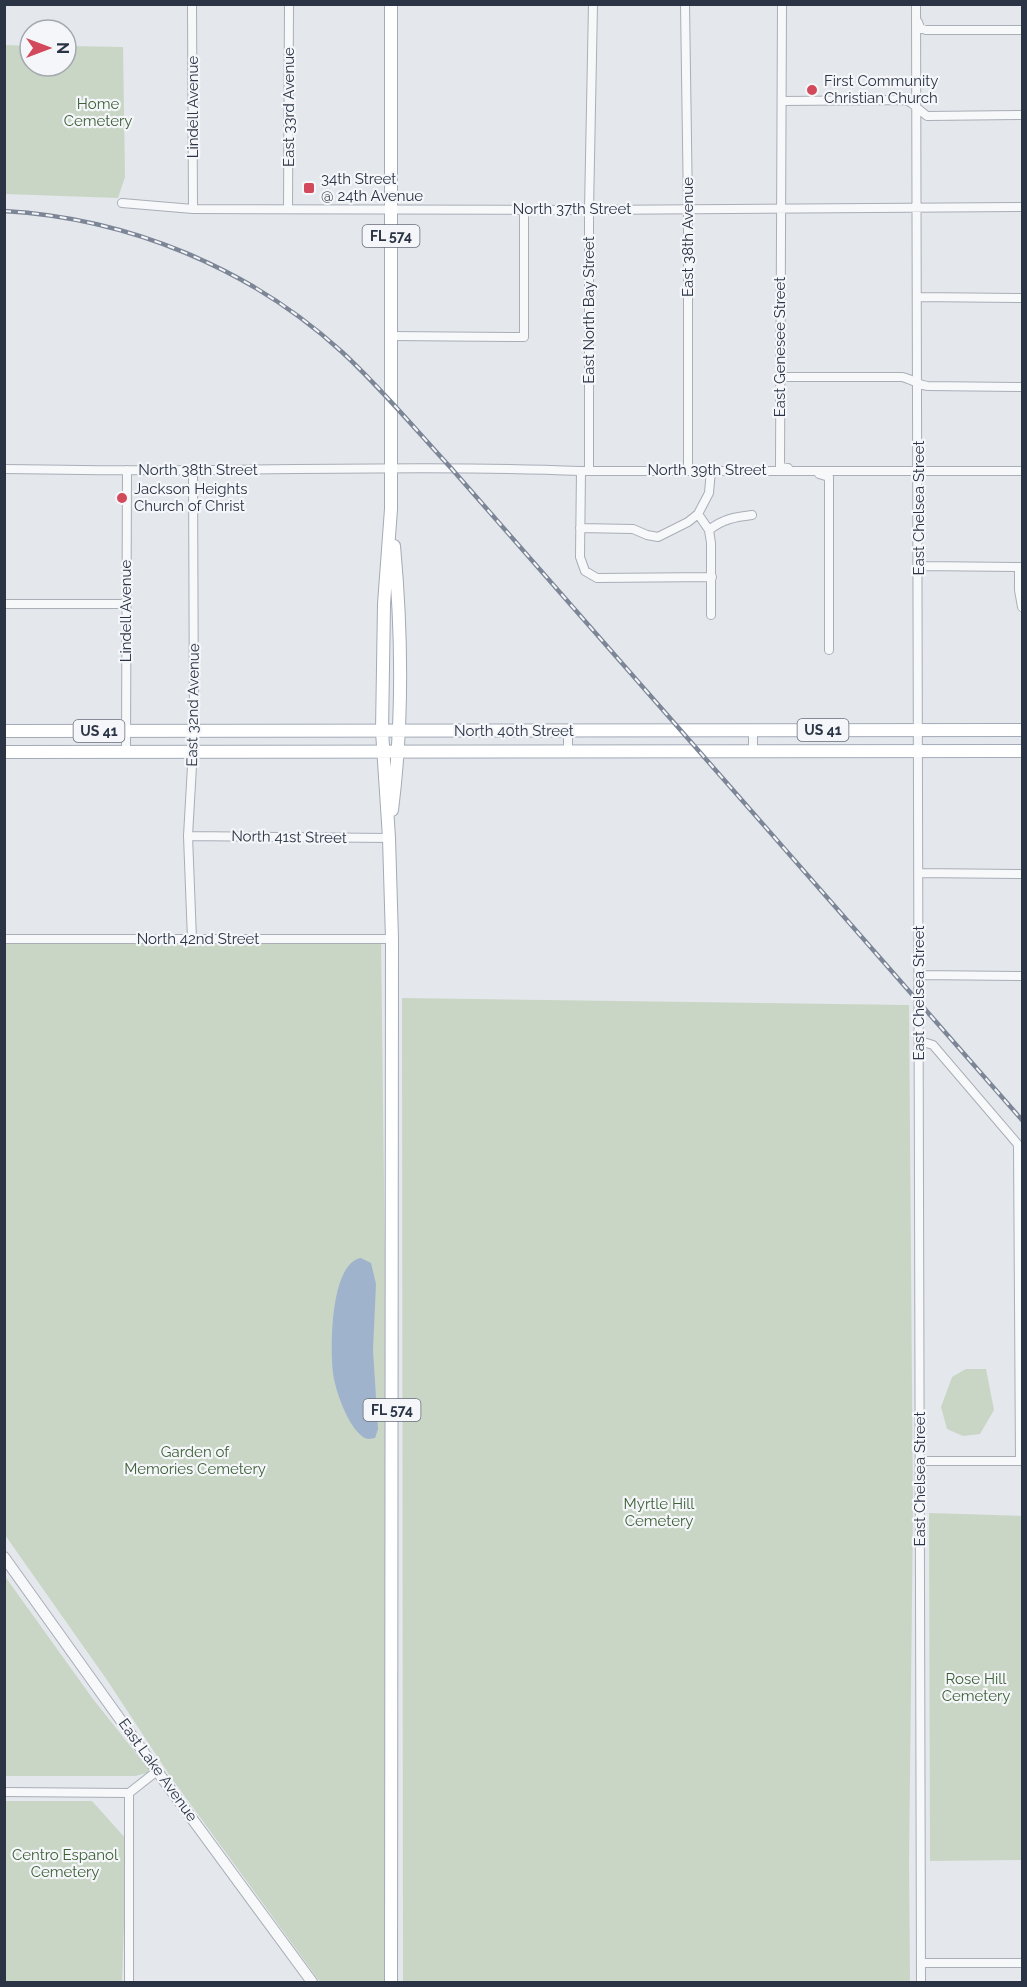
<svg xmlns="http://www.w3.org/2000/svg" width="1027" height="1987" font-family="Raleway,sans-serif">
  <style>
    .green { fill: #c9d6c5 }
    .water { fill: #9fb4cc }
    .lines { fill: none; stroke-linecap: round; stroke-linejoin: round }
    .minor-casing { stroke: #a9aeb7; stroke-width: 10 }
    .tertiary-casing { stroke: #a9aeb7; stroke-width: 12 }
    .primary-casing { stroke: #a3abb8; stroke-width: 14 }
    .minor { stroke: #f7f8fa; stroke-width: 8 }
    .tertiary { stroke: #f7f8fa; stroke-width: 10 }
    .primary { stroke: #fff; stroke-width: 12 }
    .rail-casing { stroke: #7d8696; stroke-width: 4.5 }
    .rail { stroke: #f4f6f9; stroke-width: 2; stroke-dasharray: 7; stroke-linecap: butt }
    .poi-dot { fill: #d1495b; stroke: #f4f6f9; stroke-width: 2 }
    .labels { text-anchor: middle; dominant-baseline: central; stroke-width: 4.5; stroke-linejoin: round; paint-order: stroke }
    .shield { fill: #f4f6f9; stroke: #676e7b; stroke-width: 1.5 }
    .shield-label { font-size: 14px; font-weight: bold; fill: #2b3445 }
    .poi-label { font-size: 15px; fill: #2b3445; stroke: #f4f6f9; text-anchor: start }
    .park-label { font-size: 15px; fill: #3f6138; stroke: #f4f6f9 }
    .street-label { font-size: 15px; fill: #2b3445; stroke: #f4f6f9 }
  </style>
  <rect width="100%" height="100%" fill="#e4e7ec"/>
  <path class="green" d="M5 45 30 46V66H66V46L123 47 125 177 118 198 5 194Z
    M4 939H381L386 1340V1982H320L170 1776 107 1680 5 1535Z
    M402 998 909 1005 913 1512 909 1862 910 1982H403Z
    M966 1369H986L994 1410 980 1434 963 1436 947 1429 941 1407 952 1377Z
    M929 1513 1022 1516V1860L930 1861Z
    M4 1575 93 1699 151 1772 135 1776H5Z
    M4 1801H92L127 1840 122 1982H5Z"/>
  <path class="water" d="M361 1258 371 1263 376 1284 373 1350 378 1429 375 1438C370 1439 366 1440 362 1436 348 1426 335 1390 333 1373 330 1349 330 1263 361 1258Z"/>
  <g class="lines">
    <g class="minor-casing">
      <path id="minor" d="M192 4 193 209
        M685 4 688 209V470
        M782 4 780 467 788 468
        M916 4 921 1982
        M918 22 920 28 926 30H1022
        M782 101 904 100 910 102 927 116 1022 115
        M122 203 193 209 589 210 1022 207
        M288 209 289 4
        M917 297 1022 298
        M391 336 524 337V209
        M780 377H902C912 379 918 385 928 386L1022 387
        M4 469C68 470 132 471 195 470 324 469 452 466 581 471H1022
        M581 471 580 557 585 571 597 578 712 577
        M589 471V210L593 4
        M819 474 829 477V650
        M698 514 709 530 711 543V615
        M580 528 633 529 647 535 658 537 688 522 698 514 709 493 711 470
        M709 530C723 519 735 517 752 515
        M919 566 1022 567
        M1019 567V590L1022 607
        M4 604H126
        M568 731V750
        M126 751 127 470
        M753 751V730
        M188 836 389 838
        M919 873 1022 874
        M4 939H392
        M192 939 188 836 194 731 193 470
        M919 975 1022 976
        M920 1041 933 1045 1021 1148
        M1018 1145 1020 1461
        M920 1461H1022
        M4 1792 129 1793 157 1771
        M129 1793V1982
        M921 1963H1022"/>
    </g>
    <g class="tertiary-casing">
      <path id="tertiary" d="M4 1557 157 1771 312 1982"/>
    </g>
    <g class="primary-casing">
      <path id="primary" d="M4 731 1022 730
        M4 752 1022 751
        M392 810C403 723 402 633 394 546
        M391 1982 392 939 389 838 382 731 384 604 391 509V4"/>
    </g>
    <use href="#minor" class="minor"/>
    <use href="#tertiary" class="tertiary"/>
    <use href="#primary" class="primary"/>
    <g class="rail-casing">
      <path id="rail" d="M4 211C128 218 250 268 342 352 381 388 415 429 451 468L1022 1120"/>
    </g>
    <use href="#rail" class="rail"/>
  </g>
  <g class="poi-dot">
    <circle cx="812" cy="90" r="6"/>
    <rect x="303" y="182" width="12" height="12" rx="3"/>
    <circle cx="122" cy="498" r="6"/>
  </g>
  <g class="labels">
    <g class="shield">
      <rect x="362.5" y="225" width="57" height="22" rx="4.5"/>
      <rect x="797.5" y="719" width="51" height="22" rx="4.5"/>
      <rect x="73.5" y="720" width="51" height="22" rx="4.5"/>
      <rect x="363.5" y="1399" width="57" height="22" rx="4.5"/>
    </g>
    <g class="shield-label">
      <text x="391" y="236">FL 574</text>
      <text x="823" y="730">US 41</text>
      <text x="99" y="731">US 41</text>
      <text x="392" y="1410">FL 574</text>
    </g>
    <g class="poi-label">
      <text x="824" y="81">First Community<tspan x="824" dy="17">Christian Church</tspan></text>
      <text x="321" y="179">34th Street<tspan x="321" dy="17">@ 24th Avenue</tspan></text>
      <text x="134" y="489">Jackson Heights<tspan x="134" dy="17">Church of Christ</tspan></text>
    </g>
    <g class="park-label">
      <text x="98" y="104">Home<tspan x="98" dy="17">Cemetery</tspan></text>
      <text x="195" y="1452">Garden of<tspan x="195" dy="17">Memories Cemetery</tspan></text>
      <text x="659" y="1504">Myrtle Hill<tspan x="659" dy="17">Cemetery</tspan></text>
      <text x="976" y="1679">Rose Hill<tspan x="976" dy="17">Cemetery</tspan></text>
      <text x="65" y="1855">Centro Espanol<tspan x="65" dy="17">Cemetery</tspan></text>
    </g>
    <g class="street-label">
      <text transform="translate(193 107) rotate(-90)">Lindell Avenue</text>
      <text transform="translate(289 107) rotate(-90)">East 33rd Avenue</text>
      <text x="572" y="209">North 37th Street</text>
      <text transform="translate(688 237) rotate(-90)">East 38th Avenue</text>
      <text transform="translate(589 310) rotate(-90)">East North Bay Street</text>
      <text transform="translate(780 347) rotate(-90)">East Genesee Street</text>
      <text x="198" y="470">North 38th Street</text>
      <text x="707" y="470">North 39th Street</text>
      <text transform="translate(919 508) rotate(-90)">East Chelsea Street</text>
      <text transform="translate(126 611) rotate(-90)">Lindell Avenue</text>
      <text transform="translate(193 705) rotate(-89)">East 32nd Avenue</text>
      <text x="514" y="731">North 40th Street</text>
      <text transform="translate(289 837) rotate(1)">North 41st Street</text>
      <text x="198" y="939">North 42nd Street</text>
      <text transform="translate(919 993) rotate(-90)">East Chelsea Street</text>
      <text transform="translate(920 1479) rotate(-90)">East Chelsea Street</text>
      <text transform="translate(158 1770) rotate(54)">East Lake Avenue</text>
    </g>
  </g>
  <rect width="1027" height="1987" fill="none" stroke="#2b3445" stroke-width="12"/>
  <g transform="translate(48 48) rotate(90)"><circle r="28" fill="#f4f6f9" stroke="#a4a8b1" stroke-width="1.5"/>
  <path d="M0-4.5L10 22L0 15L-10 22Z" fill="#d1495b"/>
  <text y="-9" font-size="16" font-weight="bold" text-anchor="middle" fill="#2b3445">N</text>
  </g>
</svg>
